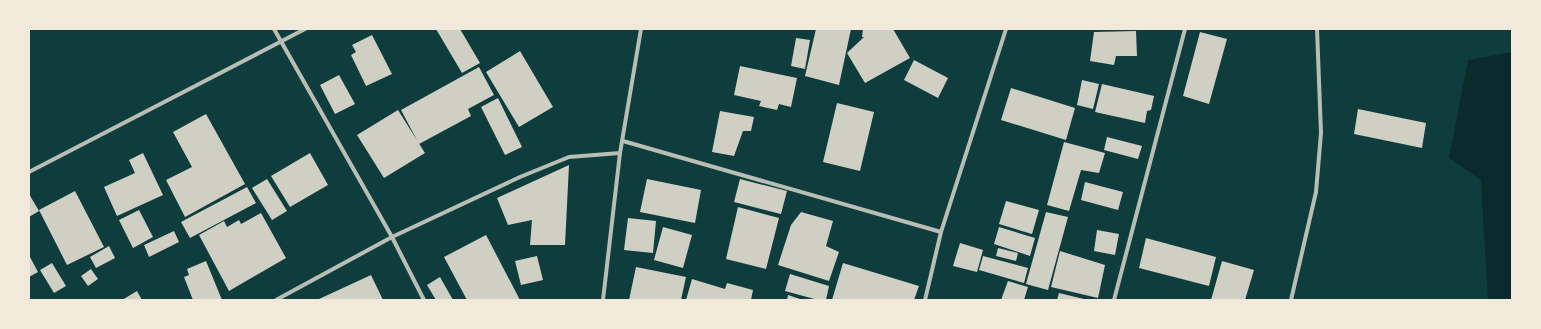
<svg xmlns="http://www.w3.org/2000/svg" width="1541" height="329" font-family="'Source Sans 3',sans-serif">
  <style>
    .water { fill: #0a2a2b }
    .building { fill: #cfcfc3 }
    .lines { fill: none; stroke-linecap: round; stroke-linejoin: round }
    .minor { stroke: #b8beb3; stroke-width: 4 }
  </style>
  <rect width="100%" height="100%" fill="#0f3d3e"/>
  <path class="water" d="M1512 52V300H1488L1481 180 1449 158 1468 60Z"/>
  <path class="building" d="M436 29H460L480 63 462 73Z
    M816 29H851L839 85 805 76Z
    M863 29H893L910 58 865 83 847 53 864 37H862Z
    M1136 31 1137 56H1116L1114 65 1090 61 1094 32Z
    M1200 32 1227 39 1209 104 1183 96Z
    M372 35 392 74 366 86 351 55 356 52 352 45Z
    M796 38 810 40 805 69 791 66Z
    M520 51 553 107 519 127 486 72Z
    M914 60 948 78 938 98 904 80Z
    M740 66 797 78 791 107 779 104 777 110 759 106 761 101 734 95Z
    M479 67 494 95 468 109 471 116 419 144 401 110Z
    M339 75 355 104 335 114 320 85Z
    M1082 80 1099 84 1093 109 1077 105Z
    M1102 84 1154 96 1151 110 1147 111 1145 123 1095 112Z
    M1011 88 1075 108 1066 140 1001 120Z
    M498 98 522 147 505 155 481 107Z
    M837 103 874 112 860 171 823 162Z
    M1358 109 1426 123 1422 148 1354 134Z
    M398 110 425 153 384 178 357 135Z
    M720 111 754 117 751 131H743L734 156 712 152Z
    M206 114 245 184 185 217 166 180 192 167 173 132Z
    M1107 137 1142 146 1138 159 1104 150Z
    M1064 142 1105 153 1099 173 1081 170 1069 211 1047 205Z
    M143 153 163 195 117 216 104 187 135 173 129 160Z
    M310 153 328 185 290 207 271 176Z
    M569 165 565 245H530L532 220 508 225 497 198Z
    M267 179 287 211 272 220 252 188Z
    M647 179 701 190 695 223 640 212Z
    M740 179 787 191 781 214 734 202Z
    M1085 182 1123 192 1118 210 1081 200Z
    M247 187 256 203 190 238 181 222Z
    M75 191 104 247 67 265 39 210Z
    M29 194 39 211 29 217Z
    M1006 201 1039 210 1032 234 999 224Z
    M738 207 779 218 766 269 726 259Z
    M139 210 153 237 133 248 119 220Z
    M801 212 833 221 826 246 839 252 829 281 778 265 791 225Z
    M1046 212 1068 217 1048 290 1026 284Z
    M261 213 286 258 229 291 199 235 224 221 227 227 239 220 241 224Z
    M628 218 656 221 653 253 624 250Z
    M663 227 692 235 683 268 654 260Z
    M999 227 1035 238 1030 256 994 244Z
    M1097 230 1119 234 1115 255 1094 251Z
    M174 231 179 242 149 257 144 245Z
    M486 235 520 300H467L444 257Z
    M1146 238 1216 257 1209 286 1139 268Z
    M960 243 983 250 977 272 953 266Z
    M109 246 115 258 96 268 90 257Z
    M998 248 1018 253 1016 261 996 256Z
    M1060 251 1105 265 1098 298 1051 287Z
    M537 256 543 280 521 285 515 261Z
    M983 256 1028 268 1024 283 979 270Z
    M30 257 38 272 29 277V258Z
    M206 261 222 300H193L184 277 189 275 187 269Z
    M1222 261 1254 270 1245 300H1211Z
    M52 263 66 286 54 293 40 270Z
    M843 263 919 286 914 300H832Z
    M636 267 686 277 681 300H629Z
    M91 269 98 279 88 286 81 276Z
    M790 274 829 286 826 300H818L785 291Z
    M371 275 383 300H320L319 299Z
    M440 277 453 300H436L427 285Z
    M692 279 725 289 727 283 753 290 751 300H686Z
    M1008 281 1028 287 1024 300H1001Z
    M137 291 142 300H122Z
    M1059 293 1084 299V300H1057Z
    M788 295 803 300H787Z"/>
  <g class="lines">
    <path class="minor" d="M274 29 392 237 424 300
      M623 141 941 232
      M29 172 305 29
      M276 300 392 237 520 177 569 157 620 153
      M603 300 620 153 641 29
      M925 300 941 232 1006 29
      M1114 300 1185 29
      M1291 300 1316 192 1321 133 1317 29"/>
  </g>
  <rect width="1541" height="329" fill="none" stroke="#f1e9da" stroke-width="60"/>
</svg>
